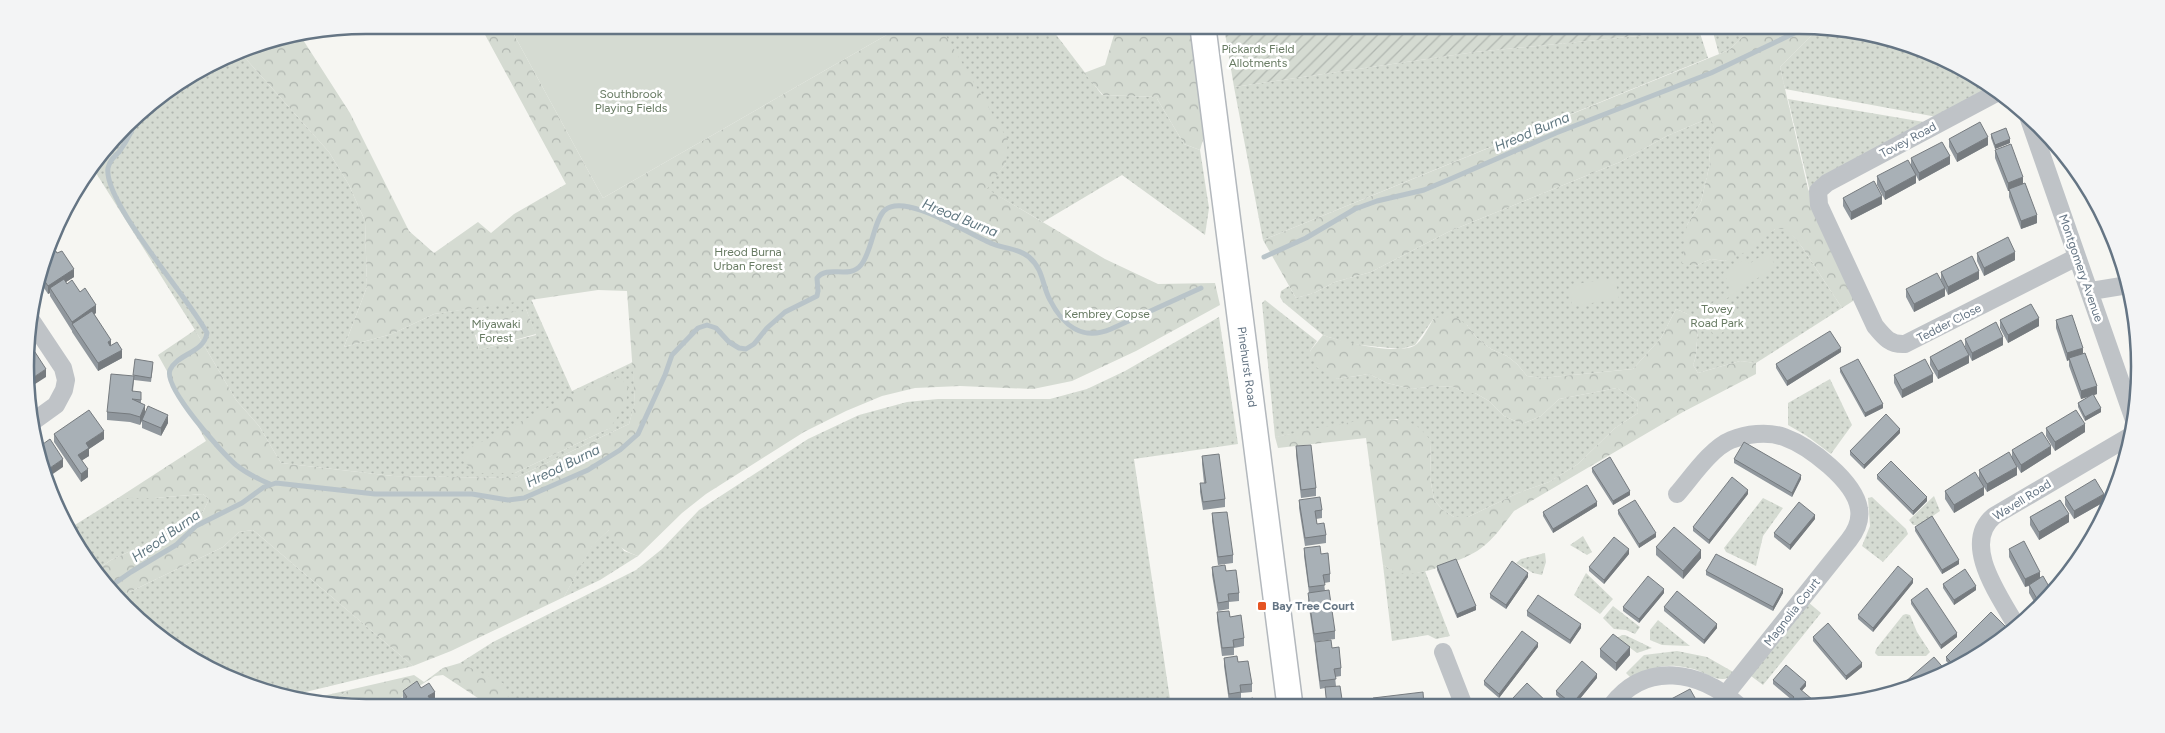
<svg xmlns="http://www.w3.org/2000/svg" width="2165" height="733" font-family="Figtree,sans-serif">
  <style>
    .grass { fill: url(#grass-dots); fill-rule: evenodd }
    .forest { fill: url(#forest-crowns) }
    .park { fill: #d5dbd2 }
    .garden { fill: url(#garden-furrows) }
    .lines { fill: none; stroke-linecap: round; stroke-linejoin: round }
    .stream { stroke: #b9c4c9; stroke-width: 5 }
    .secondary-casing { stroke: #b3b8bd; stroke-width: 28 }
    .street { stroke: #bfc3c7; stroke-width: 18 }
    .secondary { stroke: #fff; stroke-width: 25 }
    .wall { fill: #90979d }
    .shaded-wall { fill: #767b7f }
    .building { fill: #a8b0b6; stroke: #767b7f }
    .poi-dot { fill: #e55423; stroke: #fff; stroke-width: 2 }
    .labels { text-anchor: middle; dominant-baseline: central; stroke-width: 5; stroke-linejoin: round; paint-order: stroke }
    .park-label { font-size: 12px; fill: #687b63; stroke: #fff }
    .street-label { font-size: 12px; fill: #657584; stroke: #fff }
    .poi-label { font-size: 12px; font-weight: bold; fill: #657584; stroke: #fff; text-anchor: start }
    .water-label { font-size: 14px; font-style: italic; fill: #607781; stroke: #fff }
    .rim { fill: none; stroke: #657584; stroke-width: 2.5 }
  </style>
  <defs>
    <pattern id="grass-dots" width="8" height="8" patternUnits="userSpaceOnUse" patternTransform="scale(1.25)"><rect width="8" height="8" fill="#d5dbd2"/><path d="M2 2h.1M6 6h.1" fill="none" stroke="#b0b6b0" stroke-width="1.8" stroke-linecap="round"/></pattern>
    <pattern id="forest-crowns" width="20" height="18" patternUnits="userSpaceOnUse" patternTransform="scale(1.25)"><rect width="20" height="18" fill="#d5dbd2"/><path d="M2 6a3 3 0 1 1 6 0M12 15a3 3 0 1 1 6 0" fill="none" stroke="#b0b6b0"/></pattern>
    <pattern id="garden-furrows" width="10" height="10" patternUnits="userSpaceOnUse" patternTransform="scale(1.25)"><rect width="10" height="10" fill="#d5dbd2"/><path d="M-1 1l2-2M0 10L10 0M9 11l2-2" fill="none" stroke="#b0b6b0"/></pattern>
  </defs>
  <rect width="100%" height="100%" fill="#f6f6f2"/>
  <path class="grass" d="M1711 25H1755L1729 50 1719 54Z
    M1051 28 1102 95 1156 97 1184 144 1200 150 1209 208 1205 235 1122 175 1043 222 986 189 1006 163 942 29Z
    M1819 28 1887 37 1949 60 1992 86 1937 117 1785 89 1780 67Z
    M1699 30 1708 58 1263 240 1234 87 1475 52Z
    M238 50 329 152 349 185 365 221 367 287 344 347 392 334 434 314 531 299 572 391 633 362 635 403 629 424 515 478 393 476 281 463 259 426 236 400 195 330 96 173 116 136 141 110ZM526 309 536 335 479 350 475 335ZM610 428 515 473H476Z
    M1788 99 1924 122 1810 192Z
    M1702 121H1712L1717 138 1709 152 1710 163 1701 202 1687 225 1695 266 1711 259 1725 261 1775 229H1788L1802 247 1842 308 1756 363 1740 361 1698 373 1693 365C1697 356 1696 349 1697 341 1699 320 1696 317 1676 309L1661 338 1633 369 1542 378 1527 376 1517 364 1507 356 1491 349 1476 337 1467 325 1434 318 1415 345 1401 349 1350 344 1323 335 1283 302 1280 297 1281 291 1289 286 1296 298 1314 293 1335 282 1371 272 1450 231 1620 162 1667 136Z
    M1265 300 1317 341 1310 351 1337 379 1369 374 1387 383 1412 389 1435 386 1454 387 1465 393H1475L1489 401 1504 416 1522 424 1541 416 1559 399 1617 388 1637 401 1638 413 1615 428 1578 464 1549 482 1518 493 1468 517H1454L1443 510 1434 500 1430 477 1431 441 1397 419 1368 421 1275 437 1262 303Z
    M1219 317 1238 444 1134 459 1171 706 523 708 460 663 493 642 636 570 662 549 699 510 808 439 859 415 907 402 938 399H1050L1087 389 1125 371Z
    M1830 379 1852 425 1831 454 1807 436 1788 425V403Z
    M203 494 209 499 203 512 150 542 111 560 95 571 83 556 70 528 118 498H154Z
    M1934 496 1940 511 1920 525H1913L1909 520Z
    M1872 497 1906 529 1908 534 1883 562 1862 546 1870 526 1868 498Z
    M1763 498 1783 508 1763 536 1756 566 1726 552 1724 548Z
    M610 529 624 551 638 556 600 580 564 597 592 545Z
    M253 530 413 666 285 697 278 696 177 650 125 608 117 598 223 547 239 532Z
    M1583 536 1592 552 1587 555 1570 545Z
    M1545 553 1546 562 1542 575 1533 573 1516 563 1521 559Z
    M1383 565C1398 574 1408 575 1425 571L1450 636 1436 639 1428 635 1392 641Z
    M1586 573 1613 599 1600 614 1574 595Z
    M1808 602 1821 613 1763 685 1751 676Z
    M1613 606 1640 627 1635 634 1626 630 1614 629 1603 618Z
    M1906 614 1910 615 1917 632 1930 652 1926 656H1878L1875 653 1876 649 1903 615Z
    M1658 620 1690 646 1662 645 1650 640V630Z
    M1622 635H1625L1652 648 1637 653 1617 638Z
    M1677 651 1707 657 1735 673C1724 685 1711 676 1699 671 1692 668 1684 667 1676 666 1660 665 1646 670 1631 678L1626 673 1644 655Z
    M349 690 330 703 305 700Z"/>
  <path class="forest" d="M1755 25H1799L1819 28 1780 67 1808 189 1856 297 1853 301 1842 308 1802 247 1787 229H1775L1748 251 1725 261 1711 259 1695 266 1682 263 1687 225 1701 202 1710 163 1709 152 1716 138 1712 121H1702L1667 136 1620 162 1450 231 1371 272 1335 282 1314 293 1296 298 1263 240 1729 50Z
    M1116 28H1193L1209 119 1200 150 1184 144 1156 97 1103 95 1084 73 1105 65Z
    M897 29H942L1008 140 1006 163 987 189 1105 259 1158 284 1215 283 1220 305 1136 351 1072 381 1033 389 960 386 915 388 882 396 846 411 804 432 706 494 682 513 638 556C623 551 615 544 609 530L592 546 564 597 451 651 413 666 253 530 239 532 223 547 117 598 95 571 111 560 150 542 203 512 209 499 203 494 154 498H118L206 441 158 355 195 330 236 400 259 426 281 463 393 476 515 478 629 424 635 402 627 291 598 290 434 314 392 334 344 347 367 287 365 221 349 185 329 152 238 50 298 32 350 113 409 231 434 253 478 222 491 233 514 214 566 184 483 31H512L603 198Z
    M526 309 536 334 479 350 474 321Z
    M1676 309C1696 317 1699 319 1697 341 1696 349 1697 356 1693 365L1698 373 1740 361 1756 363V374L1683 412 1514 511C1504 524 1494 539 1480 549 1466 559 1425 574 1408 574 1398 574 1391 570 1383 565L1366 438 1278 448 1275 437C1308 431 1381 411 1411 423 1420 426 1426 435 1431 441L1430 477 1434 500 1443 510 1454 517H1468L1518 493 1549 482 1578 464 1615 428 1638 413 1637 401 1617 388 1559 399 1541 416 1522 424 1504 416 1489 401 1475 393H1465L1454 387 1435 386 1412 389 1387 383 1369 374 1337 379 1316 367 1310 351 1323 335C1343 342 1394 355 1414 346 1422 342 1429 326 1434 318L1453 315 1467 325 1476 337 1491 349 1507 356 1517 364 1527 376 1542 378 1633 369 1661 338Z
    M609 376 621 378 628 388 626 404 610 428 515 473H476L463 461 468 449Z
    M460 663 503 683 506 695 523 708H493L443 675 435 676 385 708H366L330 703 349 690 414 675 424 682 443 668Z"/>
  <path class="park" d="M897 29 603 198 512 31Z
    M1767 252 1776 266 1723 301 1737 323 1715 337 1699 312 1733 289 1723 273 1745 259 1749 264Z
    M1615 278 1619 299 1572 306 1569 285Z"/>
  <path class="garden" d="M1697 25 1699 30 1475 52 1234 87 1224 27Z"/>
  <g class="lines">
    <path class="stream" d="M140 111C135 125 127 141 119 152 114 157 110 160 108 168 103 202 189 298 207 333 204 353 178 353 170 370 163 387 222 453 236 465 246 473 258 479 270 484
      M1264 257 1306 238 1355 209 1377 201 1424 190 1448 180 1556 133 1711 73 1809 26
      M108 588 131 572 176 545 196 526 242 503 264 487 276 483 375 494H472L508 500 524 498 588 470 620 450 638 434 665 375 672 355 698 328 707 325 716 328 729 342 739 348 746 349 754 344 767 328 785 312 817 296 818 291 817 278C828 264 849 280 861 265 872 252 874 219 885 210 906 192 971 236 993 244 1005 249 1018 248 1029 257 1044 270 1042 286 1050 300 1063 326 1083 341 1111 329L1201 288"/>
    <g class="secondary-casing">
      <path id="secondary" d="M1203 28 1290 706"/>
    </g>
    <path class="street" d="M2000 91 1827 183 1818 191 1819 205 1875 326C1884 337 1890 345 1905 344L2077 257
      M2028 116 2134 420
      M2091 291 2128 285
      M29 317 63 368 66 380 64 390 56 405 31 423
      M1677 494C1691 478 1711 448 1731 440 1746 434 1767 431 1784 437 1809 446 1855 481 1859 509 1861 521 1856 531 1849 540L1726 694
      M2017 627C2001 598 1960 544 1994 516L2132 435
      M1443 652 1464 706
      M1611 706C1646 660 1700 671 1738 705"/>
    <use href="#secondary" class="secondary"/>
  </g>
  <path class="wall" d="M1991 134 2010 143 1995 149 1991 138Z
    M1949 139 1988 145 1957 162 1949 147Z
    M1995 150 2023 183 2037 223 2021 229 2009 197V191H2008L1995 158Z
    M1911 158 1950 164 1919 181 1911 166Z
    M1877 176 1916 183 1885 200 1877 185Z
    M2087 186 2094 196 2103 214 2097 216Z
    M1843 198 1882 204 1851 220 1843 206Z
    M51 244 74 277 66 282 67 284 80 292 96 313 94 314 111 346 122 358 98 371 72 332V330V331L50 296V293L48 294 40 282Z
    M1977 253 2015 260 1984 276 1977 261Z
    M1941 272 1979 279 1948 295 1941 280Z
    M1906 289 1945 296 1914 312 1906 297Z
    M2000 320 2039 326 2008 343 2000 328Z
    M2056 320 2083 353 2097 394 2094 395 2101 412 2085 421 2078 407V403L2090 396 2081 399 2069 366V360L2067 361 2056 328Z
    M1965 339 2003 345 1972 361 1965 347Z
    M1841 352 1787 386 1776 368V364Z
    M1930 357 1969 363 1938 379 1930 365Z
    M153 366 151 382 134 380 133 391 141 400V403L145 413 168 423 161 436 142 428V421L140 425 130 422 107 420V412L133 376Z
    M1840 368 1883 408 1865 417 1840 372Z
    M1894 375 1933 382 1902 398 1894 383Z
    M2046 428 2085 432 2055 451 2046 436Z
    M1900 433 1864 469 1850 455V451Z
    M54 434 104 439 89 449V456L82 460 88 477 81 482 54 442Z
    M1296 446 1316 488V496L1301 498 1296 455Z
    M2012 450 2051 454 2021 473 2012 458Z
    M1202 456 1225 499V507L1203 510 1200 492V483H1204L1202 464Z
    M1734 459 1801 479 1792 497 1734 463Z
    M1592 468 1630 495 1613 505 1592 472Z
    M1979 470 2017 475 1987 492 1984 487V495L1954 513 1945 499V491L1979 478Z
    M1877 475 1927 501 1913 515 1877 479Z
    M1748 494 1709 544 1693 531V527Z
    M2065 497 2104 502 2074 519 2065 505Z
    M1299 500 1322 510V518L1316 519 1317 524 1326 535V543L1305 546 1299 508Z
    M1597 506 1553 533 1543 516V512Z
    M1618 510 1656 537 1639 548 1618 514Z
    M1212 513 1233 555V563L1218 565 1212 521Z
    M2030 517 2069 522 2039 540 2030 525Z
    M1815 519 1790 550 1774 537V533Z
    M1915 527 1959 564 1942 574 1915 531Z
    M1656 547 1701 558 1683 579 1656 555Z
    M1304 548 1321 554 1330 574V582L1324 583 1325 591 1335 631V639L1314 642 1308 601 1309 593 1304 556Z
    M2009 549 2040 578 2051 590 2037 607 2029 593V586L2025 587 2009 557Z
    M1629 554 1604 584 1589 571V567Z
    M1437 566 1476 610 1457 618 1437 570Z
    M1212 567 1226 571 1239 593V601L1229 602V609L1218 611 1212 575Z
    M1706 571 1783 593 1773 611 1706 575Z
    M1528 577 1506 609 1490 598V594Z
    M1913 583 1873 632 1858 619V615Z
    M1943 584 1976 590 1954 605 1943 588Z
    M1664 593 1639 623 1623 611V607Z
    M1911 600 1957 637 1941 649 1911 604Z
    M1664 607 1717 628 1704 644 1664 611Z
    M1527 611 1581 628 1570 644 1527 616Z
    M1217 612 1230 617 1244 638V646L1234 648V655L1222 656 1217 620Z
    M2006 631 1991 645 1955 669 1946 661V657Z
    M1813 637 1862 667 1846 680 1813 641Z
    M1315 642 1332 648 1341 668V676L1335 677 1336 686 1343 706H1327L1325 688 1320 689 1315 650Z
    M1538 647 1499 698 1484 685V681Z
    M1600 649 1630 655 1616 671 1600 657Z
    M1224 658 1238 662 1252 684V692L1241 693V700L1254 706H1238V701L1229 702 1224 666Z
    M1597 678 1574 706H1569L1556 695V691Z
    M1773 680 1806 686 1792 700 1773 684Z
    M421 688 435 700 432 702 436 708H405L404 707V700L403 699V691Z
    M1513 698 1551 706H1517L1513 702Z"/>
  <path class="shaded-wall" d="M1988 137V145L1957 162V154Z
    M2010 139V143L1995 149V145Z
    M1950 156V164L1919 181V173Z
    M1916 175V183L1885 200V192Z
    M2023 177V185L2009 189V191H2008V183Z
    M1882 196V204L1851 220V212Z
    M2099 207 2103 214 2097 216V208Z
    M2037 215V223L2021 229V221Z
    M2015 252V260L1984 276V268Z
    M74 269V277L52 291 50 288V293L48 294V286Z
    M1979 271V279L1948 295V287Z
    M1945 288V296L1914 312V304Z
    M96 305V313L75 328 72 324V331V322Z
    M2039 318V326L2008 343V335Z
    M2003 337V345L1972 361V353Z
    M111 340V348L108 342Z
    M1841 348V352L1787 386V381Z
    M2083 348V356L2069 358V360L2067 361V353Z
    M122 350V358L98 371V363Z
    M1969 355V363L1938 379V371Z
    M46 369V377L32 386V389L26 392V384L31 379Z
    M1933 374V382L1902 398V390Z
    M2097 386V394L2081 399V391Z
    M1883 404V408L1865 417V413Z
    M145 405V413L142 420 140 425V417Z
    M2101 408V412L2085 421V417Z
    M168 415V423L161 436V428Z
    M2085 424V432L2055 451V442Z
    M1900 429V433L1864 469V465Z
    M104 431V439L89 449V456L78 463V455L86 443Z
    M2051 446V454L2021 473V465Z
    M63 459V467L47 478 44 472Z
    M2017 467V475L1987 492V484Z
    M88 469V477L81 482V474Z
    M1801 475V479L1792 497V493Z
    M1984 487V495L1954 513V505Z
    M1748 490V494L1709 544V540Z
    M1630 491V495L1613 505V501Z
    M2104 494V502L2074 519V511Z
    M1927 497V501L1913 515V511Z
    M1597 502V506L1553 533V529Z
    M2069 514V522L2039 540V532Z
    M1815 515V519L1790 550V545Z
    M1656 533V537L1639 548V544Z
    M1629 549V554L1604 584V580Z
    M1701 550V558L1683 579V571Z
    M1959 560V564L1942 574V570Z
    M2040 572V580L2025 587V579Z
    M1528 573V577L1506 609V605Z
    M1913 579V583L1873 632V628Z
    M1976 586V590L1954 605V600Z
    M1664 589V593L1639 623V619Z
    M1783 589V593L1773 611V607Z
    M1476 606V610L1457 618V614Z
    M1581 624V628L1570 644V640Z
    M1717 624V628L1704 644V640Z
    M2006 627V631L1991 645 1979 653Z
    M1957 633V637L1941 649V645Z
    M1538 643V647L1499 698V694Z
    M1630 647V655L1616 671V663Z
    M1862 663V667L1846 680V676Z
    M1597 674V678L1574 706H1572V704Z
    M1806 682V686L1800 693V689Z
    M435 692V700L428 704V696Z"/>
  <path class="building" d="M1980 122 1988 137 1957 154 1949 139Z
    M2006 128 2010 139 1995 145 1991 134Z
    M1942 142 1950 156 1919 173 1911 158Z
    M2011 144 2023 177 2008 183 1995 150Z
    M1908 160 1916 175 1885 192 1877 176Z
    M1874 181 1882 196 1851 212 1843 198Z
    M2025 183 2037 215 2021 221 2009 189Z
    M2093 193 2094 196 2099 207 2097 208Z
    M2008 237 2015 252 1984 268 1977 253Z
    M51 244 57 253 62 251 74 269 48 286 42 277Z
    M1972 256 1979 271 1948 287 1941 272Z
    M1937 273 1945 288 1914 304 1906 289Z
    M64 279 67 284 72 280 80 292 85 288 96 305 72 322 50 288Z
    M2031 304 2039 318 2008 335 2000 320Z
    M92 311 111 340 108 342 110 346 117 342 122 350 98 363 72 324Z
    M2072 315 2083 348 2067 353 2056 320Z
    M1996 322 2003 337 1972 353 1965 339Z
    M1830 331 1841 348 1787 381 1776 364Z
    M1961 340 1969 355 1938 371 1930 357Z
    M33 349 46 369 31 379 32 381 26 384 27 353Z
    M2085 353 2097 386 2081 391 2069 358Z
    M135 359 153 362 151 378 133 375Z
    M1858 359 1883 404 1865 413 1840 368Z
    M1925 359 1933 374 1902 390 1894 375Z
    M111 374 134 376 132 391 141 392V400L132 399 145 405 140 417 130 414 107 412Z
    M2093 394 2101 408 2085 417 2078 403Z
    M148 406 168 415 161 428 142 420Z
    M89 410 104 431 86 443 89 448 78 455 88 469 81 474 54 434Z
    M2076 410 2085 424 2055 442 2046 428Z
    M1886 414 1900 429 1864 465 1850 451Z
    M2042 432 2051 446 2021 465 2012 450Z
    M50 439 63 459 44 472 37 455 36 449Z
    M1744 442 1801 475 1792 493 1734 459Z
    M1311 445 1316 488 1301 490 1296 446Z
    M2009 452 2017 467 1987 484 1979 470Z
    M1219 454 1225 499 1203 502 1200 483H1206L1202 456Z
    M1610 457 1630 491 1613 501 1592 468Z
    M1891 461 1927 497 1913 511 1877 475Z
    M1975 472 1984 487 1954 505 1945 491Z
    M1732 477 1748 490 1709 540 1693 527Z
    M2095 479 2104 494 2074 511 2065 497Z
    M1587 485 1597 502 1553 529 1543 512Z
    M1320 497 1322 510 1315 511 1317 524 1324 523 1326 535 1305 538 1299 500Z
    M1635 500 1656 533 1639 544 1618 510Z
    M2060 500 2069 514 2039 532 2030 517Z
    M1799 502 1815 515 1790 545 1774 533Z
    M1227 512 1233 555 1218 557 1212 513Z
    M1932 516 1959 560 1942 570 1915 527Z
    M1674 527 1701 550 1683 571 1656 547Z
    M1614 537 1629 549 1604 580 1589 567Z
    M2024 541 2040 572 2025 579 2009 549Z
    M1320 546 1321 554 1328 553 1330 574 1323 575 1325 585 1309 587 1304 548Z
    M1716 554 1783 589 1773 607 1706 571Z
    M1456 559 1476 606 1457 614 1437 566Z
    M1512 561 1528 573 1506 605 1490 594Z
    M1225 565 1226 571 1236 570 1239 593 1228 594 1229 601 1218 603 1212 567Z
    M1898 566 1913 579 1873 628 1858 615Z
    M1965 569 1976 586 1954 600 1943 584Z
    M1648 576 1664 589 1639 619 1623 607Z
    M2043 576 2051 590 2040 604 2029 585Z
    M1927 588 1957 633 1941 645 1911 600Z
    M1329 590 1335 631 1314 634 1308 593Z
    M1677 591 1717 624 1704 640 1664 607Z
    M1538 595 1581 624 1570 640 1527 611Z
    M1229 611 1230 617 1241 615 1244 638 1233 640 1234 647 1222 648 1217 612Z
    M1991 612 2006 627 1979 653 1957 668 1946 657Z
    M1828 623 1862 663 1846 676 1813 637Z
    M1522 631 1538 643 1499 694 1484 681Z
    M1613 634 1630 647 1616 663 1600 649Z
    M1331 640 1332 648 1339 647 1341 668 1334 669 1336 679 1320 681 1315 642Z
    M1237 656 1238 662 1248 661 1252 684 1240 685 1241 692 1229 694 1224 658Z
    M1934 657 1947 672 1944 675 1897 689Z
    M1582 661 1597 674 1572 704 1556 691Z
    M1786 665 1806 682 1800 689 1819 705H1787L1794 697 1773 680Z
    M417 681 421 688 429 683 435 692 428 696 436 708H410L404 699 407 697 403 691Z
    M1527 683 1551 706H1521L1513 698Z
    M1340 686 1343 706H1327L1325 687Z
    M1690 689 1699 705H1660Z
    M1423 692 1424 706H1374L1373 698Z
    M1253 698 1254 706H1239L1238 701Z"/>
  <rect class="poi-dot" x="1257" y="601" width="10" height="10" rx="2.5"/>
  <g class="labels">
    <g class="park-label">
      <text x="1258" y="49">Pickards Field<tspan x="1258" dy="14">Allotments</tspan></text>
      <text x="631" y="94">Southbrook<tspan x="631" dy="14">Playing Fields</tspan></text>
      <text x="748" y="252">Hreod Burna<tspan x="748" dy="14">Urban Forest</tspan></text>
      <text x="1717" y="309">Tovey<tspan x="1717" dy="14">Road Park</tspan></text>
      <text x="1107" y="314">Kembrey Copse</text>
      <text x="496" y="324">Miyawaki<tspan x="496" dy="14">Forest</tspan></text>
    </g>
    <g class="street-label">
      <text transform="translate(1908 140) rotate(-28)">Tovey Road</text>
      <text transform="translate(2081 268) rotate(71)">Montgomery Avenue</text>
      <text transform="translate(1949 323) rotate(-27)">Tedder Close</text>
      <text transform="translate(1247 367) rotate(82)">Pinehurst Road</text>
      <text transform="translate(2022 500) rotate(-32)">Wavell Road</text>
      <text transform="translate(1792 612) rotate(-52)">Magnolia Court</text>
    </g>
    <g class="poi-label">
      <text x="1272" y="606">Bay Tree Court</text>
    </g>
    <g class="water-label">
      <text transform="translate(1532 132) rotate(-23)">Hreod Burna</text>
      <text transform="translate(960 218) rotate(22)">Hreod Burna</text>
      <text transform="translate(563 466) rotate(-26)">Hreod Burna</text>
      <text transform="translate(166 536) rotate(-35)">Hreod Burna</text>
    </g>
  </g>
  <path d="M0 0H2165V733H0ZM366 34H1799A332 332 0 0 1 2131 366V367A332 332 0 0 1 1799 699H366A332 332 0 0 1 34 367V366A332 332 0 0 1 366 34Z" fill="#f3f4f5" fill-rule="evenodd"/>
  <path class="rim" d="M366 34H1799A332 332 0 0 1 2131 366V367A332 332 0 0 1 1799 699H366A332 332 0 0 1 34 367V366A332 332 0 0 1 366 34Z"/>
</svg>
